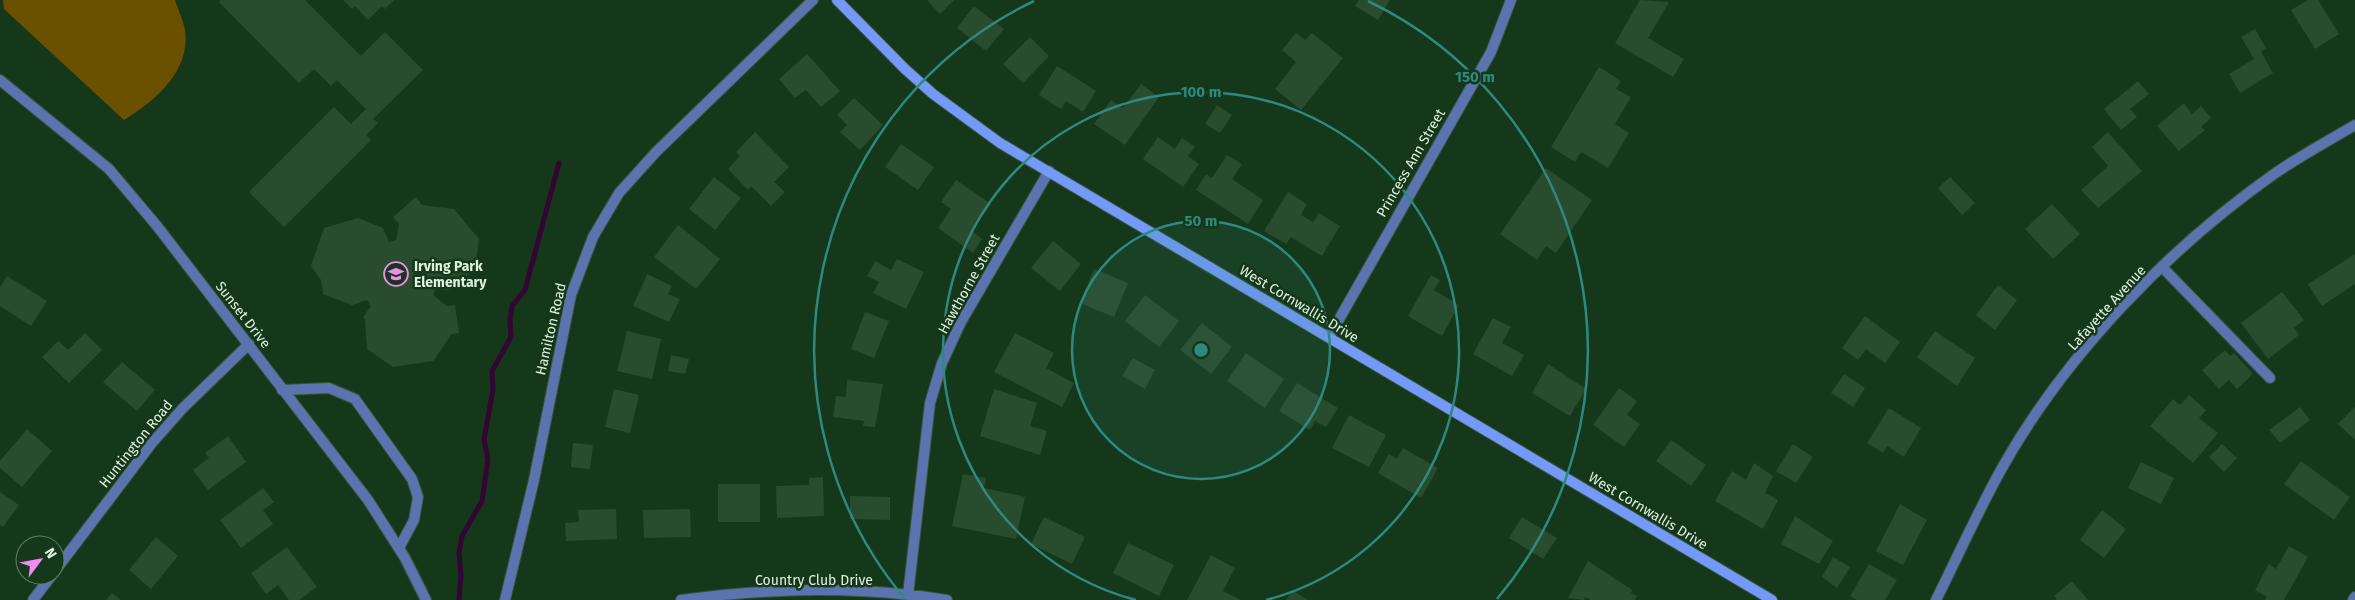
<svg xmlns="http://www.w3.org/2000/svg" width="2355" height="600" font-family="'Fira Sans',sans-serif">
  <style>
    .green { fill: #6b5000 }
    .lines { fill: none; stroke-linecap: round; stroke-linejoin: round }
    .stream { stroke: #320633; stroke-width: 5 }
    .building { fill: #2a4c2e }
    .lane-casing { stroke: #35553a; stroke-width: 12 }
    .street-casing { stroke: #35553a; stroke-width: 12 }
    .secondary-casing { stroke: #35553a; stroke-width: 12 }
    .lane { stroke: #5b73af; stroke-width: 10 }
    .street { stroke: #5b73af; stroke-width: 10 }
    .secondary { stroke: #7499f8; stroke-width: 10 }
    .ring { fill: none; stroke: #2e897f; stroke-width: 2.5 }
    .labels { text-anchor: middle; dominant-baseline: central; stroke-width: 5; stroke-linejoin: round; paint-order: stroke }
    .street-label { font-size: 14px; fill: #def2df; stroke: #15371a }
    .poi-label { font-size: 14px; font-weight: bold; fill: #def2df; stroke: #15371a; text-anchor: start }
    .centre { fill: #2e897f; stroke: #15371a; stroke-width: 2.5 }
    .ring-label { font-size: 15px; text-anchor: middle; font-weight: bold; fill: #2e897f; stroke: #15371a; stroke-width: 5; stroke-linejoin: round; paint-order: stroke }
  </style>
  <rect width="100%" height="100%" fill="#15371a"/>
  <path class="green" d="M3 0H175C178 9 183 20 185 30 191 71 155 101 124 120L4 9Z"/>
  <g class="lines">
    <path class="stream" d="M459 600 461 574 459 553 462 536 482 501 488 459 484 440 493 390 492 371 511 337 510 320 512 306 525 290 559 163"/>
  </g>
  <path class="building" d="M221 0H305L361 56 385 32 423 70 373 119 378 123 366 135 371 140 284 227 249 192 334 107 351 124 366 109 337 80 331 86 314 69 299 83 219 2Z
    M343 0H394L385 9 382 6 368 20 355 6 352 9Z
    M927 0H954L940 14Z
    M1359 0H1390L1378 20 1355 6Z
    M1640 0 1669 2 1648 38 1684 59 1673 77 1615 43Z
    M2308 0H2318L2339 34 2315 49 2291 10Z
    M974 6 1004 29 986 51 957 28Z
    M2255 29 2266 48 2261 52 2273 73 2240 93 2229 74 2254 59 2241 37Z
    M1296 33 1305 40 1312 33 1343 58 1301 110 1275 89 1296 62 1282 50Z
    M1030 37 1049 56 1023 83 1003 64Z
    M807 54 840 91 821 107 806 90 795 98 779 79Z
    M1057 66 1096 91 1083 112 1066 101 1061 109 1039 95Z
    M1599 67 1621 81 1616 89 1631 97 1615 124 1629 133 1608 168 1581 152 1575 162 1551 147Z
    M2138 81 2149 94 2130 109 2137 117 2121 130 2104 109Z
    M1141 84 1159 97 1125 145 1094 124 1111 100 1123 108Z
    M854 98 883 125 860 150 840 132 847 125 837 115Z
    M2184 103 2192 114 2201 106 2211 118 2201 127 2205 130 2179 151 2157 126Z
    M1217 105 1232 115 1220 133 1205 124Z
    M755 132 789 167 774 182 785 192 771 206 751 186 748 190 728 169 740 156 736 152Z
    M2108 132 2142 171 2098 208 2081 190 2108 166 2092 147Z
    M1158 137 1175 149 1182 138 1195 147 1188 156 1199 164 1183 187 1143 159Z
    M901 144 934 167 918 190 885 167Z
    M1227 155 1242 164 1232 179 1263 200 1248 224 1196 190 1206 174 1212 178Z
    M1546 168 1592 200 1556 253 1546 246 1537 260 1500 234Z
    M714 177 741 198 715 230 689 209Z
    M1950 177 1975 203 1962 215 1938 188Z
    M956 180 991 204 972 231 982 239 973 253 938 228 951 209 941 202Z
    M1288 192 1307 204 1301 215 1313 222 1319 213 1340 226 1322 256 1291 237 1286 244 1264 231Z
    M416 197 422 205 454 209 479 239 475 269 450 290 436 289 433 295 447 306 455 305 459 333 452 334 433 361 393 367 367 349 365 319 363 317 371 306 367 300 352 305 323 294 321 280 311 266 324 228 358 218 383 228 389 242 396 240 399 224 393 217Z
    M2052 204 2080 234 2053 259 2025 229Z
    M678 225 720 259 696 289 654 257Z
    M1053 241 1081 264 1060 291 1031 268Z
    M2355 254V284L2322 306 2308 284Z
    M897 259 924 272 906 309 873 293 879 282 867 276 875 261 891 270Z
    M1094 269 1128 283 1114 317 1080 303Z
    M647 274 672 286 668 294 680 299 669 322 633 306Z
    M1431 275 1440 280 1434 290 1459 305 1442 336 1408 316Z
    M7 276 47 301 31 326 0 306V287Z
    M1998 285 2017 300 1995 330 1976 315Z
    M2282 292 2304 320 2294 328 2299 335 2268 359 2241 323Z
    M1145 295 1179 321 1159 347 1125 321Z
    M865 312 889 321 874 358 851 349Z
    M1865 316 1900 342 1885 363 1866 349 1858 360 1842 348Z
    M1493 318 1511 327 1502 343 1524 355 1512 376 1473 354Z
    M1202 323 1232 347 1211 374 1180 350Z
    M627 331 661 339 652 379 617 371Z
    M1935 331 1975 358 1957 386 1917 357Z
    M85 333 102 350 69 383 42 357 58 341 68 350Z
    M1015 333 1054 353 1046 368 1074 383 1062 407 994 372Z
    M2225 350 2230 356 2234 353 2253 374 2237 389 2229 380 2219 389 2202 370Z
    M1246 353 1284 379 1265 408 1227 381Z
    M671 355 689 359 685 374 668 371Z
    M1133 358 1155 370 1145 389 1122 376Z
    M122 362 155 390 137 411 103 382Z
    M1548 364 1586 389 1570 416 1532 393Z
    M1844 374 1865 388 1853 407 1831 393Z
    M847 380 883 384 875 427 863 426 864 421 833 417 836 396 846 397Z
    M1297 383 1338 408 1326 427 1315 421 1310 430 1279 411Z
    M1619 388 1637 401 1627 415 1640 424 1624 447 1593 425Z
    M614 389 639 395 630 433 605 427Z
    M994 389 1037 403 1030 426 1047 431 1040 455 980 436Z
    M2189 395 2206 410 2199 418 2218 433 2193 463 2150 426 2173 399 2180 405Z
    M2300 407 2310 420 2280 443 2269 430Z
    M2355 407V440L2338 424Z
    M1889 408 1921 428 1904 457 1887 446 1883 453 1867 443Z
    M1349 415 1386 435 1369 467 1332 448Z
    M27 429 52 451 22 487 0 468V461Z
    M228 436 246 462 208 490 193 470 209 458 205 453Z
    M1671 440 1706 465 1691 486 1656 461Z
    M573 443 593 445 590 469 571 467Z
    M1793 444 1813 457 1796 483 1776 471Z
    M2222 444 2237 458 2224 472 2209 457Z
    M1403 448 1438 468 1421 498 1378 473 1389 454 1397 459Z
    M2301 461 2350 497 2334 520 2284 484Z
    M2141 462 2174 478 2161 504 2128 488Z
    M1754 463 1773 476 1765 493 1778 500 1763 529 1715 501 1732 471 1746 480Z
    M963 474 986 478 984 488 1025 497 1016 539 952 526Z
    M823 477 824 516 777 518 776 486 809 485V478Z
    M718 484H760V522H718Z
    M263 488 274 502 263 510 273 524 241 548 220 520Z
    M0 492 19 505 3 527 0 525Z
    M850 496 890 497V520L850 519Z
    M1900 504 1927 520 1903 565 1876 551Z
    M616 509 617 539 566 541 565 523 579 522 578 510Z
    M690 509 691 537 644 538 643 510Z
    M2102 510 2126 529 2104 558 2080 540Z
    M1795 516 1833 541 1819 564 1781 544Z
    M1044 517 1085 537 1072 564 1031 544Z
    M1522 517 1557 538 1543 559 1509 538Z
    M156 537 178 556 151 589 129 570Z
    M1128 543 1174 565 1159 596 1113 573Z
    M2289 546 2308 557 2284 600H2265L2267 597 2255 590 2269 564 2276 569Z
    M287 547 317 587 299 600H289L278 585 266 594 251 573Z
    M1211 555 1235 568 1223 591 1241 600H1187Z
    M1833 557 1850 567 1837 588 1822 577Z
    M1588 561 1632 590 1631 593 1637 596 1635 600H1591L1585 597 1584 600 1568 598Z
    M1869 564 1897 580 1885 600H1857L1850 596Z
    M2072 581 2088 600H2057L2054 596Z
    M1292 590 1308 600H1286Z
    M112 593 121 600H106Z"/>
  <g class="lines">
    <g class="lane-casing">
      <path id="lane" d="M2162 267 2270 378
        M282 390 329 388 355 399 412 479 418 497 414 520 399 548"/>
    </g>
    <g class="street-casing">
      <path id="street" d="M0 80 109 169 157 226 368 500 405 558 426 600
        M1329 337 1491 52 1511 0
        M55 571 152 443 182 409 249 344
        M908 595 930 403 942 363 961 322 1049 171
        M33 600 52 575
        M505 600 534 480 571 295 593 237 619 193 656 152 813 0
        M681 600C768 588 860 586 947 600
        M1936 600C1958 556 1978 511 2002 468 2066 354 2168 249 2274 174 2300 156 2328 141 2355 125
        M2353 600 2355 597"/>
    </g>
    <g class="secondary-casing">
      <path id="secondary" d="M837 0 905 69 933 94 1000 143 1772 600"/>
    </g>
    <use href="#lane" class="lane"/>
    <use href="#street" class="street"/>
    <use href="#secondary" class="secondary"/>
  </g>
  <circle cx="1201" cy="350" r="129" fill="#2e897f" fill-opacity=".12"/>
  <g class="ring">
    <circle cx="1201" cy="350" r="129"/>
    <path d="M1136 600A258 258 0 1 1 1266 600"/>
    <path d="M905 599A387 387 0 0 1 1034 1M1368 1A387 387 0 0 1 1497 599"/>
  </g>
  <defs>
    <g id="school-ring" transform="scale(1.25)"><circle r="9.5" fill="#15371a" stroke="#f28af3" stroke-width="1.5"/><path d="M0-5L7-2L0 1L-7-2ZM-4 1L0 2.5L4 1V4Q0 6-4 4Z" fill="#f28af3"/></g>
  </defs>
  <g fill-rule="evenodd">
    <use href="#school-ring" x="396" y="274"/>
  </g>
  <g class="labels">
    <g class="street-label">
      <text transform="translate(1411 163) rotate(-60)">Princess Ann Street</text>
      <text transform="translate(969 284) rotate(-61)">Hawthorne Street</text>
      <text transform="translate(1299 304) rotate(31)">West Cornwallis Drive</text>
      <text transform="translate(2107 308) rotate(-48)">Lafayette Avenue</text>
      <text transform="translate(243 315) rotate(52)">Sunset Drive</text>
      <text transform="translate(551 329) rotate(-77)">Hamilton Road</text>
      <text transform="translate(136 444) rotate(-51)">Huntington Road</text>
      <text transform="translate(1648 511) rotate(31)">West Cornwallis Drive</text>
      <text x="814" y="580">Country Club Drive</text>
    </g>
    <g class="poi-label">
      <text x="414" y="266">Irving Park<tspan x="414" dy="16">Elementary</tspan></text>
    </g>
  </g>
  <circle cx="1201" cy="350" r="8" class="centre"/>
  <g class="ring-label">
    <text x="1475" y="82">150 m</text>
    <text x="1201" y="97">100 m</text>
    <text x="1201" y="226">50 m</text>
  </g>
  <g transform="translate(40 560) rotate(58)"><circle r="24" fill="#15371a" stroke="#658269"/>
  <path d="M0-4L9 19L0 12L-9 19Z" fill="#f28af3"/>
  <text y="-8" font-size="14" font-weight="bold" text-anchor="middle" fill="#def2df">N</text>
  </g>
</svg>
